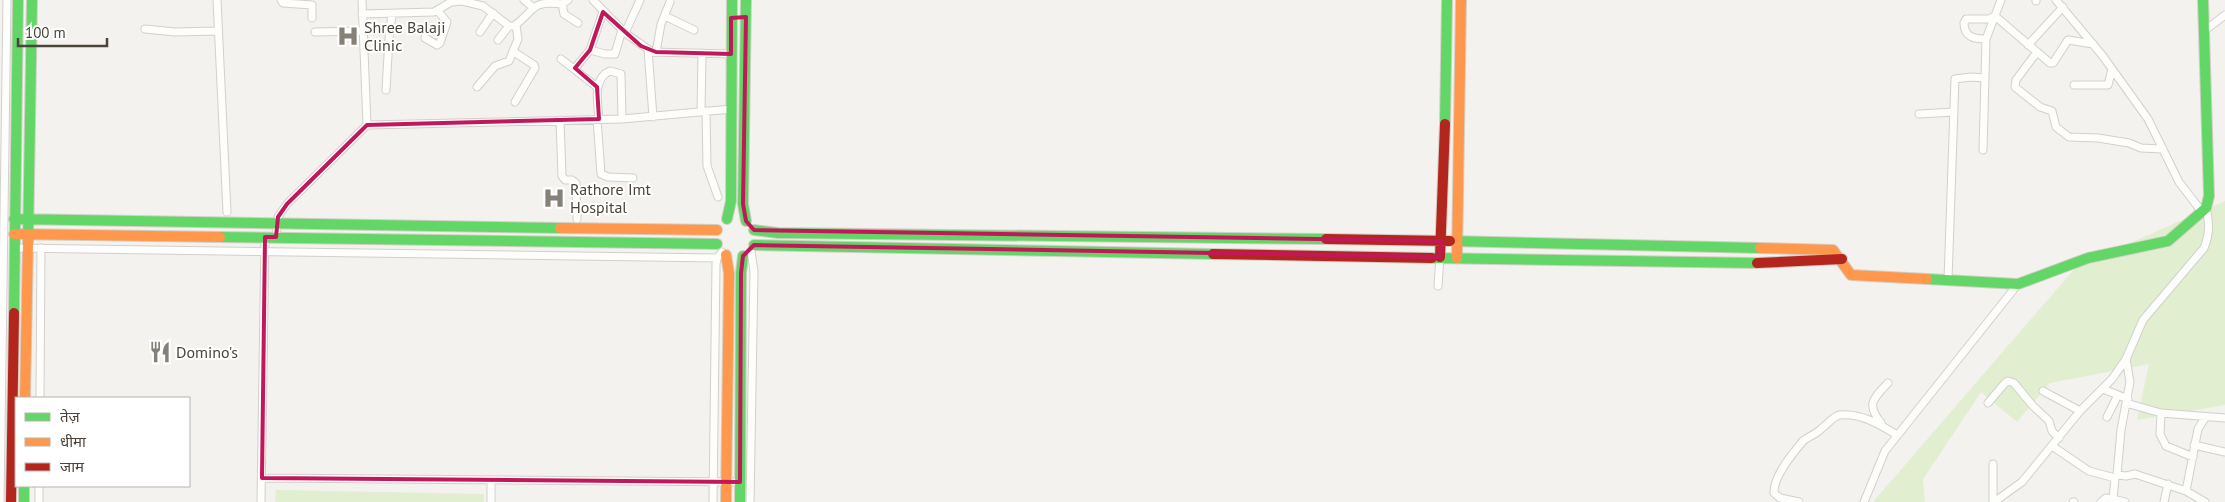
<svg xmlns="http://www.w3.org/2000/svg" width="2225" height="502" font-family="'PT Sans','Noto Sans Devanagari',sans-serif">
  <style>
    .green { fill: #e1eecf }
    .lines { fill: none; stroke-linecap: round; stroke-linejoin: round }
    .street-casing { stroke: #d2d0cb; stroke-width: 9 }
    .fast-casing { stroke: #d3cfc5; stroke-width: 12 }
    .slow-casing { stroke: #d3cfc5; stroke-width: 12 }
    .jam-casing { stroke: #d3cfc5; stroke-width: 12 }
    .street { stroke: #fdfdfc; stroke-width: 7 }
    .fast { stroke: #63d668; stroke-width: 10 }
    .slow { stroke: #ff974d; stroke-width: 10 }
    .jam { stroke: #b3261e; stroke-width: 10 }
    .marked { fill: none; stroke: #c2185b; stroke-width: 4; stroke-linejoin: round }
    .labels { text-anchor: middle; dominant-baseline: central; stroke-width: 4; stroke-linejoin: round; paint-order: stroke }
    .poi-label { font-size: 16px; fill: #4b4439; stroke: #fff; text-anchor: start }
  </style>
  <rect width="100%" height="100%" fill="#f4f2ee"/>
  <path class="green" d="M2225 201V405L2137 420 2149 364 2050 383 2017 422 1981 392 1923 479 1925 502H1873L2076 267Z
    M276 490 484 494V502H275Z"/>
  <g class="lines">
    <g class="street-casing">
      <path id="street" d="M217 0 227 212
        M281 0 283 3 312 5V18
        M524 0 534 8
        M593 0 625 33 652 52 731 54
        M2036 0V1
        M2056 0 2102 55 2148 119 2179 182 2202 212
        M562 4 564 14 578 23
        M362 14 434 12 451 2 462 1 483 6 509 26H514C535 11 530 0 562 4L568 0
        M665 16 694 30
        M1995 16 2050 63H2053L2068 40 2093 44
        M145 29 175 32 218 31
        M2204 31 2225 15
        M315 32 362 31
        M480 32 493 13
        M625 33 640 0
        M425 38 437 45 440 43 447 22 438 11
        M1986 39C1974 39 1964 37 1964 23L1966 19H1989L1995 16
        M498 40 509 26
        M2028 45 2063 7
        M590 50 605 54H615L622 30
        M648 50 653 117
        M514 52 534 65 535 68 515 102
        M656 52 661 24 670 2
        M2037 52 2016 80 2015 87 2040 107 2052 111 2056 127 2069 137 2098 138 2129 143 2141 148 2163 149
        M561 59 597 87
        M575 68 590 50 603 12
        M2074 85H2108L2112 69
        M477 87 495 66 509 61 518 39 516 25
        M386 90 389 38 392 14
        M706 111 707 166 718 197
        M701 112 702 53
        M1919 114 1954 112
        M597 119 601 174 608 177 633 178
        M599 119C598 104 592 78 610 71L621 74 622 119
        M560 120 562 176 565 180H572L576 183 577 219
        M367 125 622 119 732 109
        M1983 150 1986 39 2001 0
        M276 237 278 217 287 204 367 125 362 0
        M14 248 717 258
        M1948 280 1955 79 1971 77 1984 78
        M1438 286 1440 257
        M2126 359 2130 382 2126 403 2161 413 2225 418
        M2103 389 2128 399
        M2043 391 2080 411
        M40 398 41 248
        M1988 403 2005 383 2008 381 2014 383 2033 406 2049 421 2052 431 2059 438
        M2161 413 2160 434 2166 446 2193 457
        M2107 417 2118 395
        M1881 423C1866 404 1873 399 1888 383
        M2194 445 2225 452
        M2052 446 2089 471 2115 478
        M1993 464V502
        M2117 475 2121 430 2126 403
        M262 478 740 482
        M2186 491 2205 502
        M0 502 7 0
        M39 502V486
        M261 502 265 237
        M491 502V481
        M713 502 716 264 717 258 722 252
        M750 502 754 271 751 251
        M1799 502 1780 498 1774 493C1773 477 1792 454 1803 441 1809 436 1817 434 1822 428 1828 424 1833 416 1840 415 1861 413 1881 425 1897 435
        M1864 502 1885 451 2018 284
        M1994 502 2022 482 2080 411 2112 379 2126 359 2143 320 2204 248C2210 234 2210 222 2206 208
        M2073 502H2074
        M2101 502 2106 498 2113 499
        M2125 502 2113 499 2115 478 2117 475 2126 476 2135 474 2186 491 2198 429 2205 418
        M2164 502 2168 484"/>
    </g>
    <g class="fast-casing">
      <path id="fast" d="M746 0 743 204 746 221
        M1445 124 1447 0
        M14 219 560 228
        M727 219 731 201 732 0
        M754 230 778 233 1326 239
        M220 237 717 244
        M1450 241 1760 248
        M28 242 32 0
        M754 245 1213 254
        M1432 258 1757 263
        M1927 279 2018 284 2088 258 2168 241 2206 208 2209 196 2203 0
        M14 313 18 0
        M24 486V502
        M740 502 741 273 743 256"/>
    </g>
    <g class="slow-casing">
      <path id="slow" d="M560 228 717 230
        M14 234 220 237
        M1760 248 1833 250 1851 275 1927 279
        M726 255 729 273 726 502
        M1457 258 1461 0
        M25 398 28 242"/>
    </g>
    <g class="jam-casing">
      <path id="jam" d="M1326 239 1450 241
        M1213 254 1432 258
        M1440 257 1445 124
        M1757 263 1842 259
        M11 502 14 313"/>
    </g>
    <use href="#street" class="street"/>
    <use href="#fast" class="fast"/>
    <use href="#slow" class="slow"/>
    <use href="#jam" class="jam"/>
  </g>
  <path class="marked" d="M603 12 641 46 656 52 731 54V18L746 17 743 204 746 221 754 230 1441 241 1440 257 754 245 743 256 741 273 740 482 262 478 265 237H276L278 217 287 204 367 125 599 119 597 87 575 68 590 50Z"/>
  <defs>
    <g id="hospital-bare" transform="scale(1.725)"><path d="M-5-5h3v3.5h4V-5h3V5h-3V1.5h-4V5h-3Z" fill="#868178" stroke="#fff" stroke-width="2.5" paint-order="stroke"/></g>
    <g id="restaurant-bare" transform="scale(1.725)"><path d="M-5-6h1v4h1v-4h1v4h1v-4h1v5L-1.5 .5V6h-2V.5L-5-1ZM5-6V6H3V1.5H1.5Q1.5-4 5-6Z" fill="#868178" stroke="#fff" stroke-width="2.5" paint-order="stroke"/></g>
  </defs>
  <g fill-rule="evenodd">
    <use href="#hospital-bare" x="348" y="36"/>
    <use href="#hospital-bare" x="554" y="198"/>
    <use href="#restaurant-bare" x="160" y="352"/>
  </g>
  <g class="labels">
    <g class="poi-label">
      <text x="364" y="27">Shree Balaji<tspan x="364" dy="18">Clinic</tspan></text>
      <text x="570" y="189">Rathore Imt<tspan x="570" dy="18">Hospital</tspan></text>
      <text x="176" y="352">Domino's</text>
    </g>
  </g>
  <rect x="15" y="397" width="175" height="90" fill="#ffffff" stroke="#b7b4b0"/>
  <rect x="25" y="413" width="25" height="8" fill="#63d668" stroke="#b7b4b0"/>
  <text x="60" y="422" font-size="15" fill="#4b4439">तेज़</text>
  <rect x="25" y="438" width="25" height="8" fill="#ff974d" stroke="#b7b4b0"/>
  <text x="60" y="447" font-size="15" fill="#4b4439">धीमा</text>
  <rect x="25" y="463" width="25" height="8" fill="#b3261e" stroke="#b7b4b0"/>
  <text x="60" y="472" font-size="15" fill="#4b4439">जाम</text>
  <path d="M18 38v8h89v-8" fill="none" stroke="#4b4439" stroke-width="2.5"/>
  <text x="25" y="38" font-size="15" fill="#4b4439" stroke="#ffffff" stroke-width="4" paint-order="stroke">100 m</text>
</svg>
